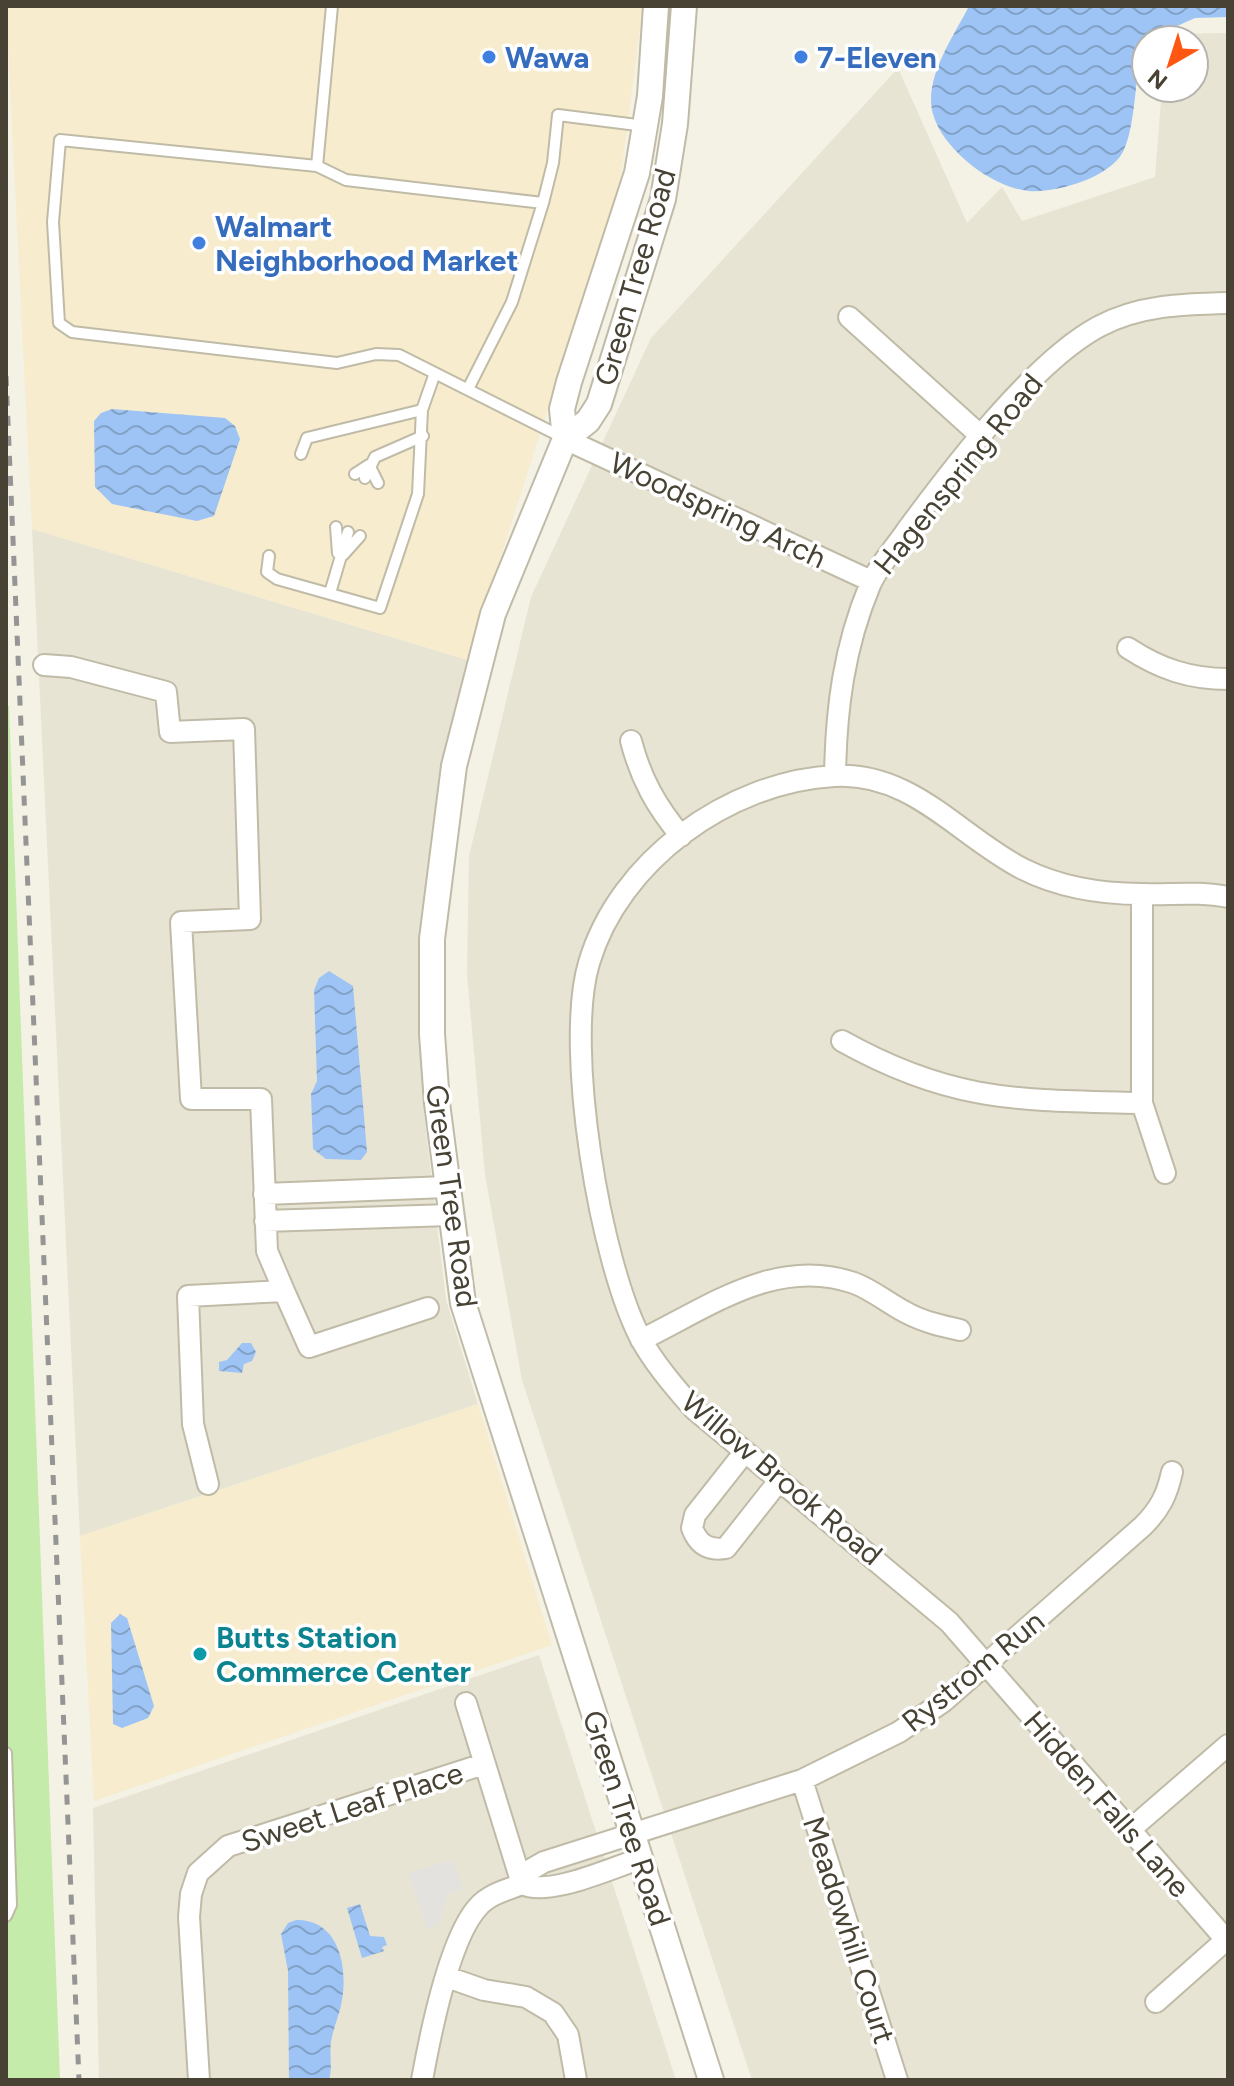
<svg xmlns="http://www.w3.org/2000/svg" width="1234" height="2086" font-family="Figtree,sans-serif">
  <style>
    .residential { fill: #e8e4d3 }
    .commercial { fill: #f7ecce }
    .park { fill: #c5ebab }
    .parking { fill: #e4e2de }
    .water { fill: url(#water-waves) }
    .lines { fill: none; stroke-linecap: round; stroke-linejoin: round }
    .service-casing { stroke: #c0bba7; stroke-width: 14 }
    .minor-casing { stroke: #c0bba7; stroke-width: 24 }
    .tertiary-casing { stroke: #c0bba7; stroke-width: 28 }
    .service { stroke: #fff; stroke-width: 10 }
    .minor { stroke: #fff; stroke-width: 20 }
    .tertiary { stroke: #fff; stroke-width: 24 }
    .rail { stroke: #959595; stroke-width: 5; stroke-dasharray: 10 10; stroke-linecap: butt }
    .shop-dot { fill: #3f7fe0; stroke: #fff; stroke-width: 3 }
    .culture-dot { fill: #0f9aa8; stroke: #fff; stroke-width: 3 }
    .labels { text-anchor: middle; dominant-baseline: central; stroke-width: 7; stroke-linejoin: round; paint-order: stroke }
    .shop-label { font-size: 30px; font-weight: bold; fill: #366cbe; stroke: #fff; text-anchor: start }
    .street-label { font-size: 30px; fill: #474234; stroke: #fff }
    .culture-label { font-size: 30px; font-weight: bold; fill: #0d838f; stroke: #fff; text-anchor: start }
  </style>
  <defs>
    <pattern id="water-waves" width="16" height="10" patternUnits="userSpaceOnUse" patternTransform="scale(2)"><rect width="16" height="10" fill="#9dc4f5"/><path d="M0 5q4-4 8 0t8 0" fill="none" stroke="#82a1c7"/></pattern>
  </defs>
  <rect width="100%" height="100%" fill="#f4f1e5"/>
  <path class="residential" d="M1228 33V2080H752L522 1380 485 1175 467 974 469 856 531 597 651 338 898 68 967 223 1002 187 1022 221 1155 177 1162 88H1194V40H1166L1167 34Z
    M32 529 468 660 442 772 431 842 421 999 424 1114 446 1300 478 1404 80 1536Z
    M539 1655 676 2080H99L93 1808Z"/>
  <path class="commercial" d="M6 6H643L620 182 468 660 32 529Z
    M478 1404 552 1645 94 1801 80 1536Z"/>
  <path class="park" d="M6 706H9L60 2080H6Z"/>
  <path class="parking" d="M453 1859 463 1889 447 1894 440 1924 427 1929 408 1873Z"/>
  <path class="water" d="M969 6H1228V17L1195 18 1146 40C1145 48 1141 55 1139 63 1135 87 1134 140 1119 158 1102 179 1056 193 1029 191 993 188 943 150 933 114 923 79 954 36 969 6Z
    M112 409 225 418 235 426 240 439 214 516 197 521 112 504 95 487 94 421 101 413Z
    M329 971 353 986 367 1152 361 1160 326 1159 313 1149 311 1094 317 1081 314 990 319 978Z
    M242 1343H251L256 1352 252 1361 244 1364 242 1373 219 1371V1362L227 1360Z
    M120 1614 127 1618 154 1706 148 1718 122 1728 113 1724 111 1623Z
    M360 1904 370 1936 384 1937 387 1945 382 1947 384 1951 362 1958 347 1908Z
    M296 1920C338 1919 348 1965 342 2000 340 2014 333 2028 331 2042 329 2055 333 2067 329 2080H289L288 1971 281 1934 288 1923Z"/>
  <g class="lines">
    <g class="service-casing">
      <path id="service" d="M332 6 317 166 60 140 53 222 59 323 72 332 337 363 376 354 399 355 564 438
        M317 166 346 180 543 203 553 163 558 115 645 126
        M468 389 512 302 543 203
        M301 454 307 438 422 410
        M355 474 369 465 378 483
        M365 478 375 457 423 436
        M336 527 338 553
        M343 555 360 536
        M269 556 267 572 277 579 380 608 418 494 422 410 435 373
        M330 593 348 532
        M6 1753 11 1905 6 1916"/>
    </g>
    <g class="minor-casing">
      <path id="minor" d="M849 317 982 437
        M565 439 871 581
        M1128 648C1160 669 1190 679 1228 679
        M44 665 71 667 166 692 170 732 244 729 250 919 181 922 191 1099H261L267 1251 284 1291 188 1296 193 1424 208 1484
        M631 741C641 779 656 806 681 836
        M835 776C836 709 844 647 870 585 878 566 895 548 907 530 952 469 1032 363 1098 327 1138 305 1184 304 1228 303
        M1142 894V1103L1165 1173
        M1228 897C1199 891 1171 895 1142 894 1102 894 1059 887 1023 869 960 837 912 771 834 776 728 782 619 861 589 963 564 1046 600 1264 642 1341 656 1366 675 1388 694 1409L949 1622 1228 1942
        M842 1041C953 1103 1020 1100 1142 1103
        M264 1194 447 1187
        M265 1221 450 1215
        M284 1291 309 1347 428 1308
        M641 1340C709 1307 776 1256 854 1283 873 1290 889 1304 907 1313 924 1322 942 1326 960 1330
        M744 1453 695 1515 692 1528C698 1544 708 1551 726 1548L778 1482
        M802 1780 897 2080
        M1131 1829 1228 1745
        M640 1859C610 1868 550 1897 522 1884L530 1870 544 1862 802 1780 899 1732 944 1701 1143 1526C1160 1509 1167 1495 1172 1472
        M447 1977 484 1990 526 1997 553 2013 568 2035 576 2080
        M1156 2002 1226 1940
        M199 2080 189 1917 191 1894 198 1873 228 1846 484 1764
        M422 2080C430 2036 449 1939 478 1907 489 1894 507 1890 522 1884L466 1703"/>
    </g>
    <g class="tertiary-casing">
      <path id="tertiary" d="M656 6 650 96 637 173 569 382 562 409 565 439 493 614 454 766 432 939V1034L437 1103 463 1303 711 2080
        M565 439 588 421 599 404 663 199 675 124 684 6"/>
    </g>
    <use href="#service" class="service"/>
    <use href="#minor" class="minor"/>
    <use href="#tertiary" class="tertiary"/>
    <path class="rail" d="M6 376 79 2080"/>
  </g>
  <g class="shop-dot">
    <circle cx="489" cy="57" r="8"/>
    <circle cx="801" cy="57" r="8"/>
    <circle cx="199" cy="243" r="8"/>
  </g>
  <circle class="culture-dot" cx="200" cy="1654" r="8"/>
  <g class="labels">
    <g class="shop-label">
      <text x="505" y="57">Wawa</text>
      <text x="817" y="57">7-Eleven</text>
      <text x="215" y="226">Walmart<tspan x="215" dy="34">Neighborhood Market</tspan></text>
    </g>
    <g class="street-label">
      <text transform="translate(635 277) rotate(-74)">Green Tree Road</text>
      <text transform="translate(958 474) rotate(-51)">Hagenspring Road</text>
      <text transform="translate(718 510) rotate(25)">Woodspring Arch</text>
      <text transform="translate(452 1196) rotate(82)">Green Tree Road</text>
      <text transform="translate(782 1478) rotate(40)">Willow Brook Road</text>
      <text transform="translate(973 1671) rotate(-39)">Rystrom Run</text>
      <text transform="translate(1107 1804) rotate(49)">Hidden Falls Lane</text>
      <text transform="translate(352 1807) rotate(-18)">Sweet Leaf Place</text>
      <text transform="translate(627 1818) rotate(72)">Green Tree Road</text>
      <text transform="translate(849 1930) rotate(72)">Meadowhill Court</text>
    </g>
    <g class="culture-label">
      <text x="216" y="1637">Butts Station<tspan x="216" dy="34">Commerce Center</tspan></text>
    </g>
  </g>
  <rect width="1234" height="2086" fill="none" stroke="#474234" stroke-width="16"/>
  <g transform="translate(1170 64) rotate(219)"><circle r="38" fill="#ffffff" stroke="#b5b3ae" stroke-width="2"/>
  <path d="M0-6L14 30L0 20L-14 30Z" fill="#ff5711"/>
  <text y="-12" font-size="22" font-weight="bold" text-anchor="middle" fill="#474234">N</text>
  </g>
</svg>
